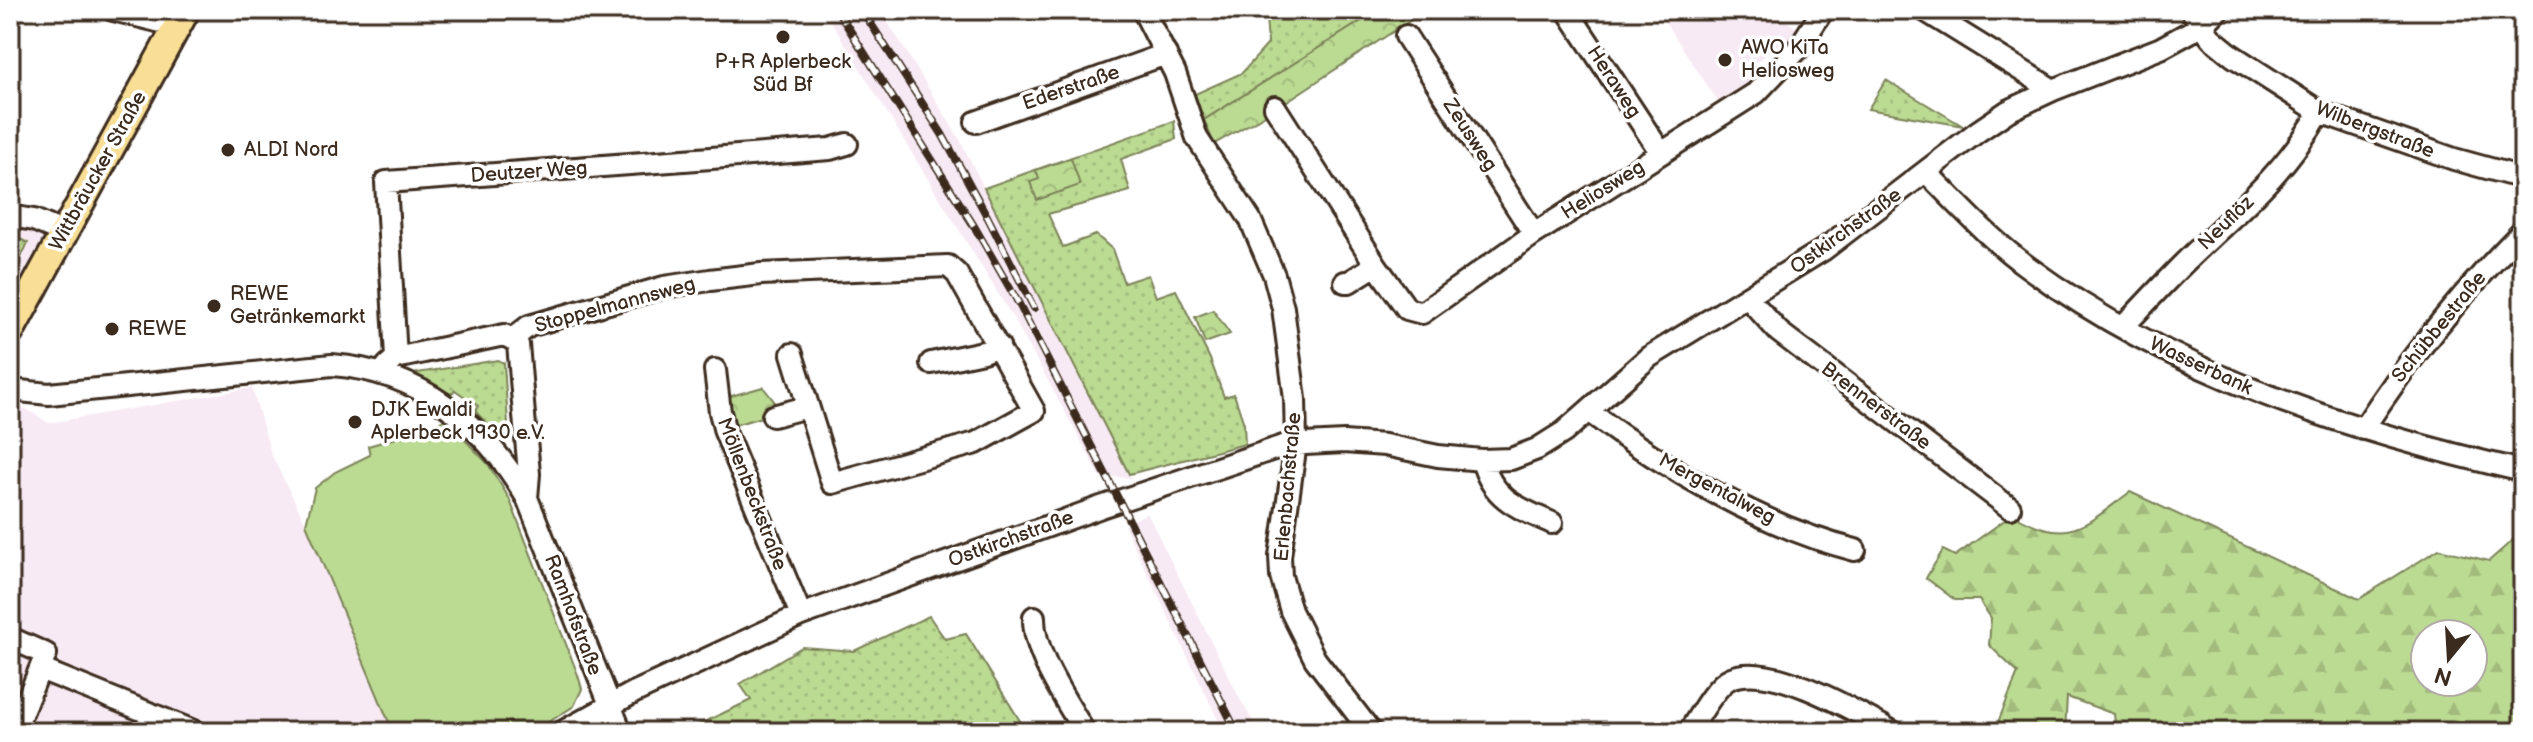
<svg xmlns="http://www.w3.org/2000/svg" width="2533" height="742" font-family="'Balsamiq Sans',sans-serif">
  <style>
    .built { fill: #f8eaf4 }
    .grass { fill: url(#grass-dots); stroke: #7b8258; stroke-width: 2 }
    .forest { fill: url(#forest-firs); stroke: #7b8258; stroke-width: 2; fill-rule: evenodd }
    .park { fill: url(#park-crowns); stroke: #7b8258; stroke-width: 2 }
    .pitch { fill: #bbda92; stroke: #7b8258; stroke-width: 2 }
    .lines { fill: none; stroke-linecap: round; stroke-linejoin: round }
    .minor-casing { stroke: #3b2a1e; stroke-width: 26 }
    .major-casing { stroke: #3b2a1e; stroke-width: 32 }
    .minor { stroke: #fff; stroke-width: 20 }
    .major { stroke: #f9df96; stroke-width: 26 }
    .rail-casing { stroke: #3b2a1e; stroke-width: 8 }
    .rail { stroke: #fff; stroke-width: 5; stroke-dasharray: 15; stroke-linecap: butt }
    .poi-dot { fill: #3b2a1e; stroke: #fff; stroke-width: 3 }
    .labels { text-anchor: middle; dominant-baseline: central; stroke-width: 7; stroke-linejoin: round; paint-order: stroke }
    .poi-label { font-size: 20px; fill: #3b2a1e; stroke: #fff; text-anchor: start }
    .street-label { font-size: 20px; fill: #3b2a1e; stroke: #fff }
  </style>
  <defs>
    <pattern id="grass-dots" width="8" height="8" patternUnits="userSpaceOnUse" patternTransform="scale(2)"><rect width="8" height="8" fill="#bbda92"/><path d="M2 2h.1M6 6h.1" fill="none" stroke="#a2bb7d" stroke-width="1.8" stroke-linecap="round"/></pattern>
    <pattern id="forest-firs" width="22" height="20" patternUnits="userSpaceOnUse" patternTransform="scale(2)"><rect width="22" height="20" fill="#bbda92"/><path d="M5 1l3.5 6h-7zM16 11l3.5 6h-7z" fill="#a2bb7d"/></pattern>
    <pattern id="park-crowns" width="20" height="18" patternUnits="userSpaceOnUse" patternTransform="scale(2)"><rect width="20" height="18" fill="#bbda92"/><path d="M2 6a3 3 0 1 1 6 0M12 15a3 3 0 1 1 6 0" fill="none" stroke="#a2bb7d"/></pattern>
  </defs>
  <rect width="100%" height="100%" fill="#fff"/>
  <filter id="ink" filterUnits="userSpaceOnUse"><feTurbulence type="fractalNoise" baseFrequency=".0125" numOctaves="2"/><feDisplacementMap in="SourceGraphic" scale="16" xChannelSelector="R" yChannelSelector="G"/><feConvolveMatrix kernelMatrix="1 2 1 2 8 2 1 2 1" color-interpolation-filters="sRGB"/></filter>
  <g filter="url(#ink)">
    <path class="built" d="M824 10H879L898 38 960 140 1131 478 1100 476 1015 321Z
      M1657 10H1771L1799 30 1784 51 1777 46 1748 69 1755 81 1721 106Z
      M10 216 64 233 10 332Z
      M252 388 271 454 306 524 393 732H10V399L49 423Z
      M1147 513 1240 699 1259 732H1224L1124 525Z"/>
    <path class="grass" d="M1275 10H1379L1204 120 1195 94 1242 73 1268 44 1266 17Z
      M1886 80 1963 126 1868 109Z
      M1174 121 1176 139 1121 159 1130 191 1048 214 1063 247 1096 235 1112 249 1124 283 1148 275 1156 297 1176 290 1210 359 1224 397 1234 394 1244 424 1245 444 1129 474 984 188Z
      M498 360 504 363 509 438H500L475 411 478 406 455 390 451 394 418 376 417 373Z
      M929 616 945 639 966 634 1027 732H683L751 700 740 684 802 647 854 651Z"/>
    <path class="forest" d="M2130 492 2359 599 2439 549 2489 561 2523 531V732H2116L2114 714 2067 697 2065 732H1994L2018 673 1989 645 1991 618 1979 600H1955L1926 578 1943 550 1955 556 2013 514C2069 547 2084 526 2130 492ZM2425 634H2473V682H2425Z"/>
    <path class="park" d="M1379 10H1426L1269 113 1214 144 1204 120Z
      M1071 158 1080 185 1037 200 1030 182 1039 179 1036 170Z
      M10 234 28 243 10 280Z
      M1213 310 1230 334 1205 343 1195 317Z
      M763 387 774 401 772 414 731 426 724 398Z"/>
    <path class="pitch" d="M445 419 488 464 509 498 578 675 582 689 574 706 533 732H393L306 524 315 488 335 472 370 455 368 446 431 428Z"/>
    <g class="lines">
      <g class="minor-casing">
        <path id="minor" d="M113 10 177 26
          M1143 10 1175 73 1197 138 1250 219 1274 275 1283 308 1295 399 1296 443 1280 556 1281 576 1291 611 1315 659 1371 732
          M1567 10 1661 153
          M1924 10 2053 90
          M2191 10 2211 38 2233 56 2320 112 2454 159 2523 178
          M1406 36 1534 234
          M1275 107 1376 265 1407 309 1422 313 1534 234 1756 93 1798 49 1823 10
          M976 122 1166 54
          M1926 172C1959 205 1990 240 2028 267 2173 374 2349 431 2523 471
          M10 216 34 220 64 233
          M1345 282H1349L1376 265
          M1748 298 1779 332 2010 508
          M2123 327C2143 306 2162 285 2183 264 2235 213 2282 177 2320 112
          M512 339 529 326 664 287 710 280 761 274 948 266 957 274 1034 411 976 443 832 483 792 354
          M512 339 518 344 529 474 527 498
          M396 358 386 182 738 156 830 149 847 144
          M931 363 983 352 999 346
          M387 366 396 358 504 335 512 339
          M715 370 720 412 725 432 801 615
          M10 390 49 394 332 365C420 371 484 424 527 498L617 722 618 732
          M1588 411C1663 467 1765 528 1855 550
          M773 416 807 407
          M2363 429C2410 357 2462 292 2523 231
          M1482 460C1492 499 1518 508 1552 523
          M1034 617C1033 654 1066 699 1084 732
          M10 638 46 654 14 732
          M40 669 196 732
          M562 732 633 693 801 615 1101 507 1286 445 1344 442 1385 445 1438 456 1482 460 1511 459 1537 449 1564 432 1649 357 1823 250 1977 132 2008 111 2053 90 2161 48 2203 25 2218 10
          M1689 732C1698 718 1716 684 1731 678 1772 661 1857 712 1893 732"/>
      </g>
      <g class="major-casing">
        <path id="major" d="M10 332 186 10"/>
      </g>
      <use href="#minor" class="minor"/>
      <use href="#major" class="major"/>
      <g class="rail-casing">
        <path id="rail" d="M837 10 974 226 1019 304 1237 732
          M862 10 942 134 988 218 1034 308"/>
      </g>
      <use href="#rail" class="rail"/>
    </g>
  </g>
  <g class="poi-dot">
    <circle cx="783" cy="37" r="8"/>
    <circle cx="1725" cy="60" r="8"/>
    <circle cx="228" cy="150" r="8"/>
    <circle cx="214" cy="306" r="8"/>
    <circle cx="112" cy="329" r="8"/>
    <circle cx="355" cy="422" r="8"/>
  </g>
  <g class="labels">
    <g class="poi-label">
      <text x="1741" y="48">AWO KiTa<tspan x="1741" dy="23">Heliosweg</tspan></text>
      <text x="783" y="62" text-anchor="middle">P+R Aplerbeck<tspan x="783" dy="23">Süd Bf</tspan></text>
      <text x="244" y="150">ALDI Nord</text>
      <text x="230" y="294">REWE<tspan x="230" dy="23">Getränkemarkt</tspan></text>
      <text x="128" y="329">REWE</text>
      <text x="371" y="410">DJK Ewaldi<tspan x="371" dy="23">Aplerbeck 1930 e.V.</tspan></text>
    </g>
    <g class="street-label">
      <text transform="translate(1614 82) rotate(57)">Heraweg</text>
      <text transform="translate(1071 88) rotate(-19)">Ederstraße</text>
      <text transform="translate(2375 130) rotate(21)">Wilbergstraße</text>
      <text transform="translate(1470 135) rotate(57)">Zeusweg</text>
      <text transform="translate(98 171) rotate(-61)">Wittbräucker Straße</text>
      <text transform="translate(529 172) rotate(-4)">Deutzer Weg</text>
      <text transform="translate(1603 190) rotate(-32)">Heliosweg</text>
      <text transform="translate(2226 223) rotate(-44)">Neuflöz</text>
      <text transform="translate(1846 231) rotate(-36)">Ostkirchstraße</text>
      <text transform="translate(615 305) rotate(-15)">Stoppelmannsweg</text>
      <text transform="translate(2439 327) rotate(-51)">Schübbestraße</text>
      <text transform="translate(2201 366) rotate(25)">Wasserbank</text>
      <text transform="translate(1876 406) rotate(37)">Brennerstraße</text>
      <text transform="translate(1288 487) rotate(-85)">Erlenbachstraße</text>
      <text transform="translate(1717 489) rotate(28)">Mergentalweg</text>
      <text transform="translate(752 494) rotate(69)">Möllenbeckstraße</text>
      <text transform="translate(1011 539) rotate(-20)">Ostkirchstraße</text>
      <text transform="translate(573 615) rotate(69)">Ramhofstraße</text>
    </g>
  </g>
  <rect width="2533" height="742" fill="none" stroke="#fff" stroke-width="40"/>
  <rect x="20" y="20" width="2493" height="702" fill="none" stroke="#3b2a1e" stroke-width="3" filter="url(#ink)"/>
  <g transform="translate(2449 658) rotate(198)"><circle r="38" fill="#ffffff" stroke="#b1aaa5" stroke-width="2"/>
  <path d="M0-6L14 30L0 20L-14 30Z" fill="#3b2a1e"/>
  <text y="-12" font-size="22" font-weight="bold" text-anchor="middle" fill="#3b2a1e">N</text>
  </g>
</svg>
